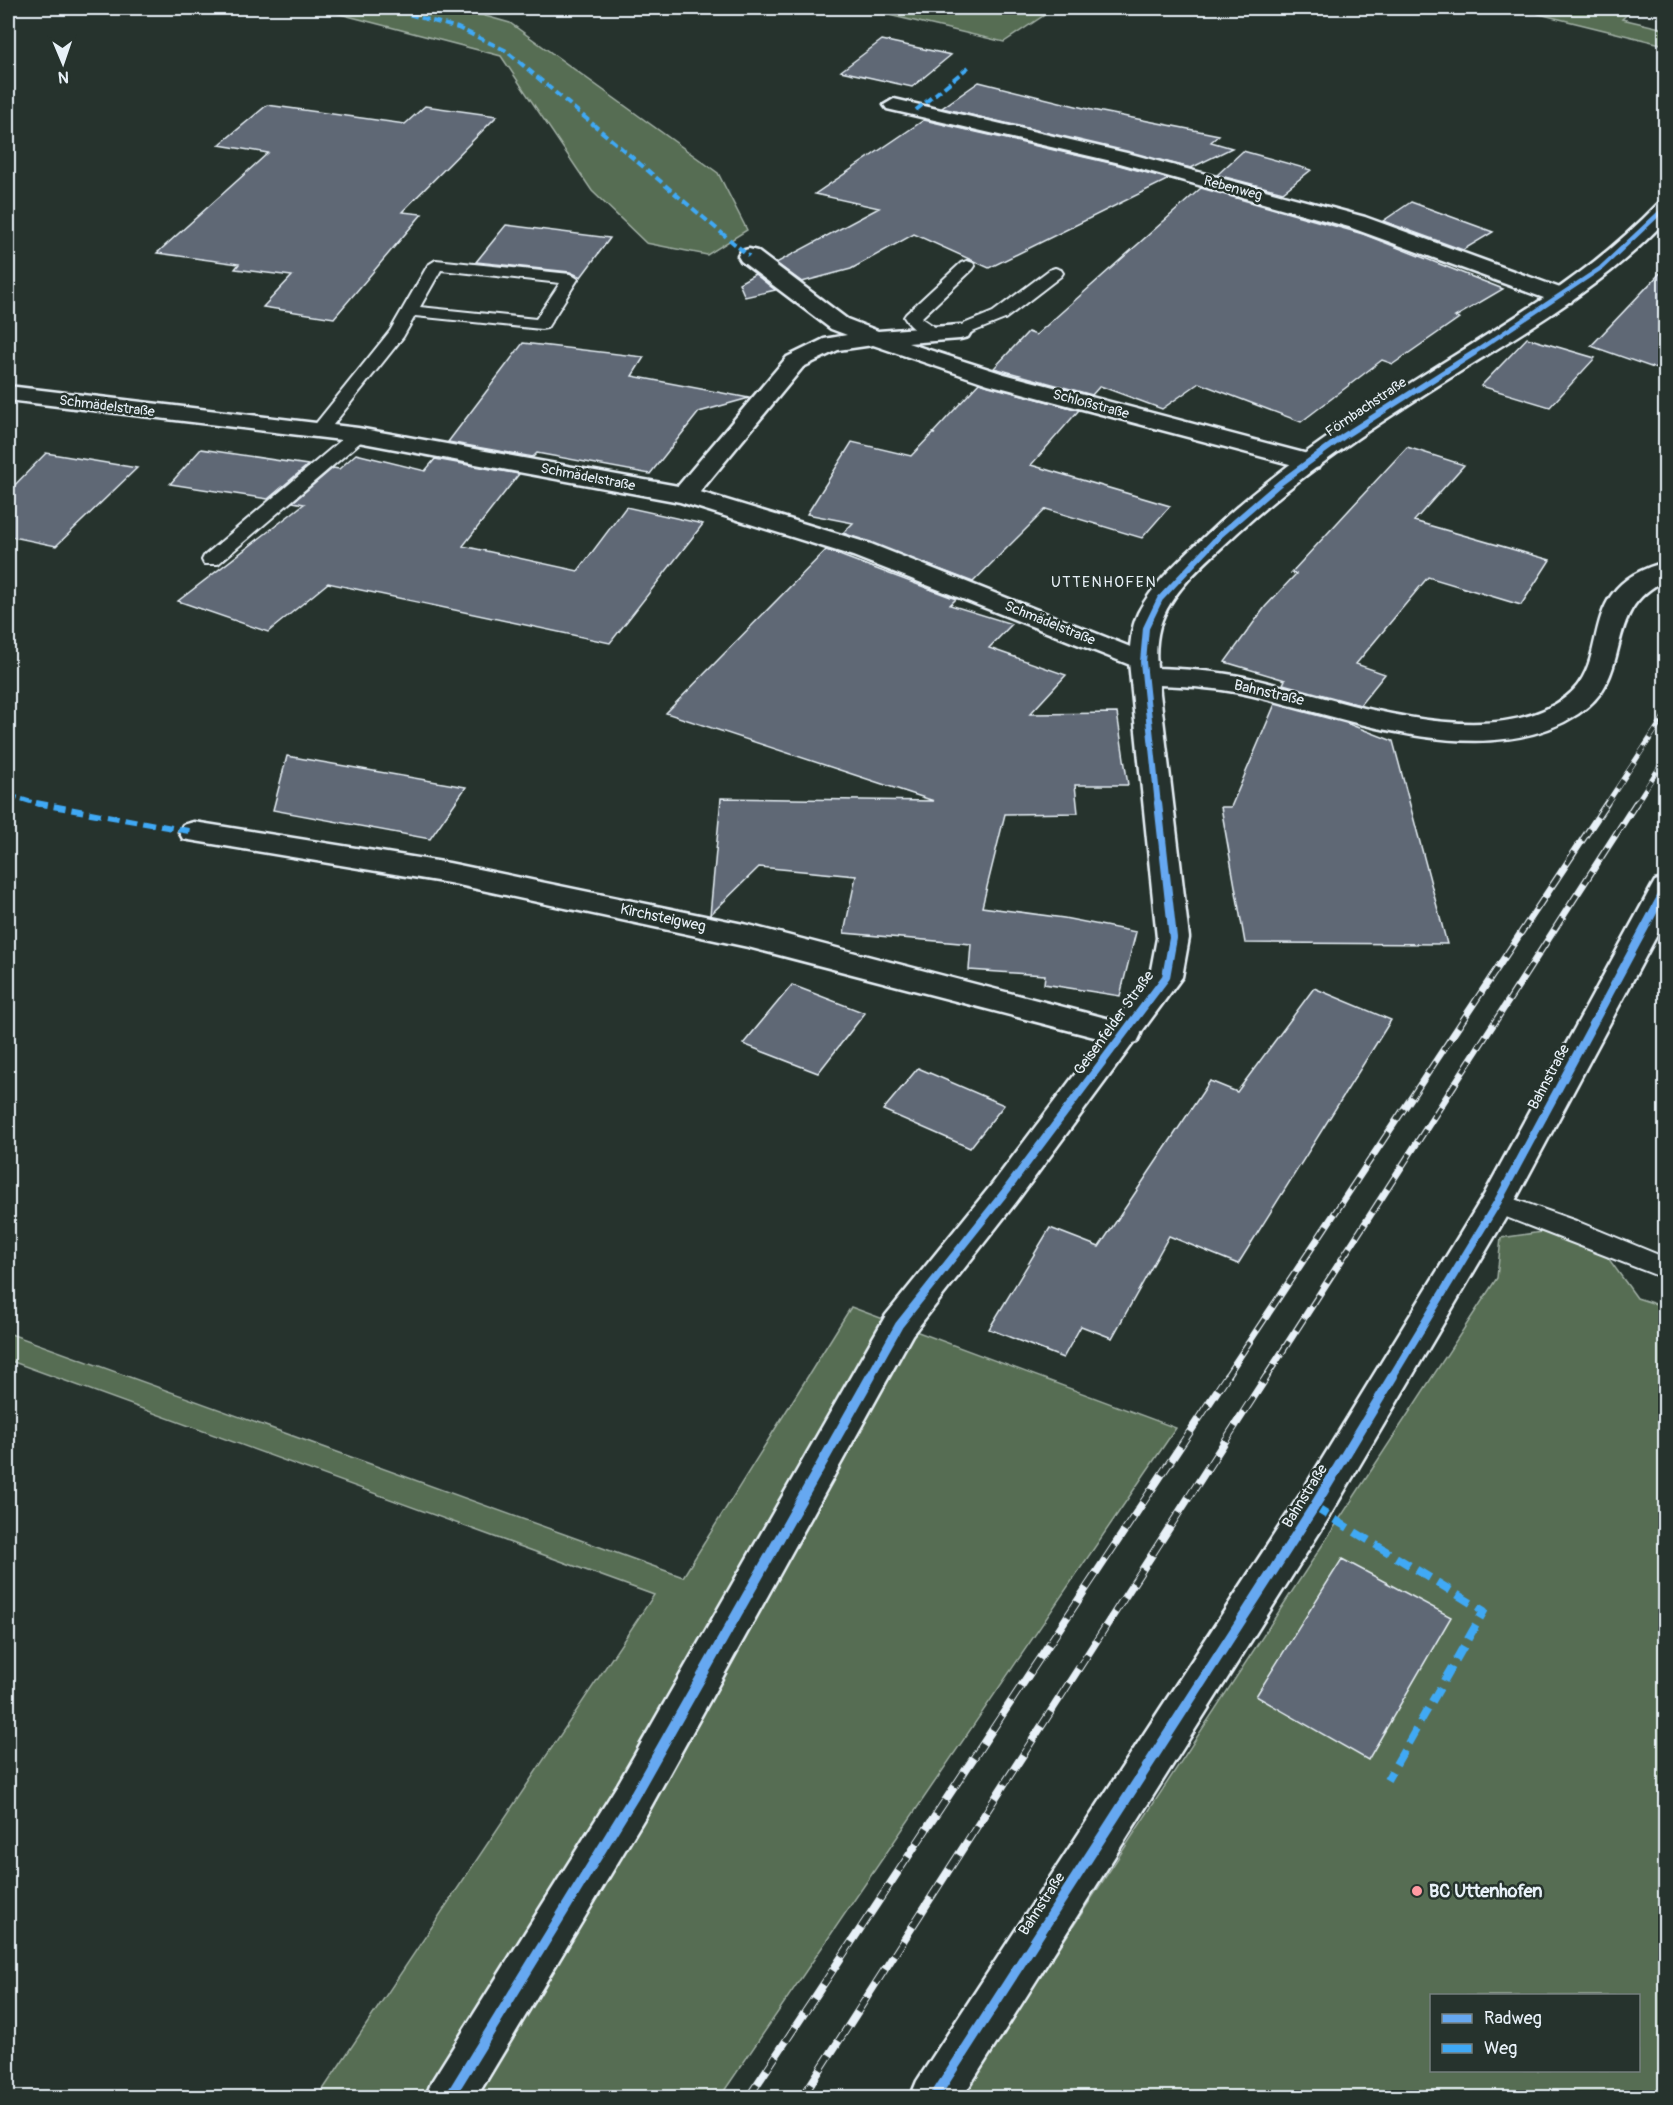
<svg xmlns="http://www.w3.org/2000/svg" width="1673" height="2105" font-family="Pangolin,sans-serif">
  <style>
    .green { fill: #576d52; stroke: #a0afa5; stroke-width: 1.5; fill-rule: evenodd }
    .building { fill: #5e6774; stroke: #e8f1f8; stroke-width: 1.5 }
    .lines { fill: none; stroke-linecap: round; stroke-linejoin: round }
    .lane-casing { stroke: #e8f1f8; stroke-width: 4 }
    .street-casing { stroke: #e8f1f8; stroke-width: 5 }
    .secondary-casing { stroke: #e8f1f8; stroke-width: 5 }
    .lane { fill: #26332d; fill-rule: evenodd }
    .street { fill: #26332d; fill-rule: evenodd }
    .secondary { fill: #26332d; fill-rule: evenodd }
    .rail-far2-casing { stroke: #e8f1f8; stroke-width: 5 }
    .rail-far1-casing { stroke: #e8f1f8; stroke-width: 7 }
    .rail-casing { stroke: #e8f1f8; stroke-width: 8 }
    .rail-far2 { stroke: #26332d; stroke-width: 4; stroke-dasharray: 10; stroke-linecap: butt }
    .rail-far1 { stroke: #26332d; stroke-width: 4.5; stroke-dasharray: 14; stroke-linecap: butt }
    .rail { stroke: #26332d; stroke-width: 6; stroke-dasharray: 17; stroke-linecap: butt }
    .quiet-far3 { stroke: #3fa9f5; stroke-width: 4; stroke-dasharray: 8 4; stroke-linecap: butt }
    .quiet-far2 { stroke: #3fa9f5; stroke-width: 4.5; stroke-dasharray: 10 4.5; stroke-linecap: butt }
    .quiet-far1 { stroke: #3fa9f5; stroke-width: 6; stroke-dasharray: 12 6; stroke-linecap: butt }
    .quiet { stroke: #3fa9f5; stroke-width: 8; stroke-dasharray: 16 8; stroke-linecap: butt }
    .cycleway-far3-casing { stroke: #26332d; stroke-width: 7 }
    .cycleway-far2-casing { stroke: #26332d; stroke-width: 9 }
    .cycleway-far1-casing { stroke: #26332d; stroke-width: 11 }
    .cycleway-casing { stroke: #26332d; stroke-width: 14 }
    .cycleway-far3 { stroke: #66a8f1; stroke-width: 4.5 }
    .cycleway-far2 { stroke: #66a8f1; stroke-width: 6 }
    .cycleway-far1 { stroke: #66a8f1; stroke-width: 8 }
    .cycleway { stroke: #66a8f1; stroke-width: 10 }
    .poi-dot { fill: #ff9aa2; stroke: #26332d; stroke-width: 2 }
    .labels { text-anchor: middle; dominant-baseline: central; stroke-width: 5; stroke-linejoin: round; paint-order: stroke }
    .far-street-label { font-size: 14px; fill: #e8f1f8; stroke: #26332d }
    .far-quarter-label { font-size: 15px; letter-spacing: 1.5px; fill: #e8f1f8; stroke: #26332d }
    .street-label { font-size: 15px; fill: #e8f1f8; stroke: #26332d }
    .near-poi-label { font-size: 18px; font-weight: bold; fill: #e8f1f8; stroke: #26332d; text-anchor: start }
  </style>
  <rect width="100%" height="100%" fill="#26332d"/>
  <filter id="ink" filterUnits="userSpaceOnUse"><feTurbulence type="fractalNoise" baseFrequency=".0167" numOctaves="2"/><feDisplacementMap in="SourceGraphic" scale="12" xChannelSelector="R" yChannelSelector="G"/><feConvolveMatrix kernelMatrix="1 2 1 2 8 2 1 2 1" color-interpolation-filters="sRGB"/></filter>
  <g filter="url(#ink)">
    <path class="green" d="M317 8H457L510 23 718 173 747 230 707 255 646 243 592 191 501 56Z
      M880 8H1055L1004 42 876 12Z
      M1550 8H1634L1622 19 1665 29V45L1539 14Z
      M1548 1231 1606 1255 1637 1298 1665 1307V2097L961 2098 1497 1278 1501 1238ZM1432 1996H1638V2070H1432Z
      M851 1307 1176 1428 720 2097H318L654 1595 8 1360V1333L683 1577Z"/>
    <path class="building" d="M882 40 951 55 912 87 841 71Z
      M979 82 1092 110 1219 135 1211 142 1232 148 1191 168 942 108Z
      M267 105 405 124 425 106 497 116 402 212 422 214 334 318 263 307 292 276 235 269 239 264 157 253 268 153 219 145Z
      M924 120 1119 165 1169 179 989 268 914 234 851 269 802 282 776 263 879 208 815 194Z
      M1243 151 1311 170 1283 192 1217 175Z
      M1201 188 1363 234 1503 289 1455 317 1459 318 1393 364 1382 360 1301 422 1199 383 1162 409 1100 386 1092 395 994 368 1028 332 1036 335Z
      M1411 202 1493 232 1463 250 1383 221Z
      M506 225 610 238 581 277 570 272 476 262Z
      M1665 268V372L1591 346Z
      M755 274 775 290 745 297 739 283Z
      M1527 338 1595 358 1550 407 1481 386Z
      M523 343 644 357 632 376 749 398 699 412 650 474 537 453 533 457 448 442Z
      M979 383 1079 410 1031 465 1170 506 1142 538 1046 509 973 582 843 533 853 523 807 514 852 442 911 456 932 434H935L933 433Z
      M1407 447 1464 465 1414 521 1550 560 1521 605 1428 577 1356 664 1385 674 1360 705 1283 684 1285 680 1225 662 1265 607 1296 574 1291 573Z
      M201 449 308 465 268 499 170 484Z
      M46 453 137 468 56 546 8 536V492Z
      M356 454 425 471 435 459 519 474 463 546 578 571 626 507 703 524 610 643 328 583 268 632 178 601 304 504 293 502 333 468 339 469Z
      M826 550 956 599 950 605 1012 624 989 648 1066 675 1030 714 1117 713 1128 785H1075L1078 813 1005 814 982 907 1064 918 1136 932 1120 996 1044 984 1045 975 969 970 971 944 844 933 856 876 759 867 710 915 721 798 934 801 666 713Z
      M1275 704 1346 723 1393 741 1447 944 1245 943 1221 807H1231Z
      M287 756 466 787 430 839 273 810Z
      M792 985 865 1013 818 1073 743 1044Z
      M1314 988 1391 1020 1238 1264 1169 1236 1112 1338 1081 1326 1063 1358 989 1329 1050 1228 1099 1247 1210 1081 1237 1092Z
      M918 1068 1004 1105 970 1148 883 1110Z
      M1342 1559 1451 1617 1368 1760 1256 1696Z"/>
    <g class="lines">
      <g class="lane-casing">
        <path id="lane" d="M436 260 570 274 578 279 547 328 541 329 415 316 403 337 325 435H313L310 431 313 427 390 331 428 265ZM441 270 560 283 536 319 420 307Z
          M967 261 973 263 975 266 973 269 921 318 945 334 943 338C928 341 911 329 904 317L906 314 961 263Z
          M1055 268 1061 270 1063 273 1061 276 1005 319 960 337 952 332 954 328 993 312 1049 270Z
          M358 430 367 435 364 439 218 564H204L202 560 204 556 352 431Z
          M1497 1193 1576 1221 1666 1258V1279L1488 1210 1484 1203 1488 1196Z"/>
      </g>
      <g class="street-casing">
        <path id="street" d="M894 99 1131 154 1365 217 1571 292 1574 297 1571 302H1555L1349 227 1120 163 887 109 884 105Z
          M749 249 757 251 847 319 878 331 960 325 968 327 971 332 968 337 960 339 908 343 920 347 1004 374 1319 457 1322 462 1319 467 1310 469 1301 467 988 384 873 345 838 350 803 367 700 492 871 544 1153 656 1157 662 1153 668 1143 670 853 556 680 502 358 442 8 400V386L358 428 678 486 787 357 824 339 847 335 831 329 741 261 738 256 741 251Z
          M194 822 449 863 748 925 1125 1023 1137 1026 1141 1034 1137 1042 1125 1045 748 947 449 883 183 839 179 832 183 825Z
          M1666 878V918L1509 1212 1328 1519 962 2098H910L917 2081 1300 1495 1484 1195 1651 888 1655 881Z"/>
      </g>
      <g class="secondary-casing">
        <path id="secondary" d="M1666 201V220C1608 283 1533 326 1461 371 1383 420 1305 470 1237 533 1212 557 1179 583 1164 615 1157 630 1155 651 1157 668 1186 669 1215 671 1244 677 1332 696 1486 758 1566 697 1615 660 1571 586 1666 562V580C1598 612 1638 675 1578 714 1484 775 1344 716 1245 694 1217 688 1188 686 1159 685L1189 938 1182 977 1017 1201 912 1335 648 1812 476 2098H425L432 2081 618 1784 886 1315 993 1183 1150 975 1157 938 1129 662C1130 645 1131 628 1138 613 1153 584 1179 560 1203 538 1304 440 1428 376 1544 298 1586 270 1624 239 1659 203Z"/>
      </g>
      <use href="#lane" class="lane"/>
      <use href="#street" class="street"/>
      <use href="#secondary" class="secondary"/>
      <g class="rail-far2-casing">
        <path id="rail-far2" d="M1606 805 1666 714
          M1635 805 1666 757"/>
      </g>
      <g class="rail-far1-casing">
        <path id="rail-far1" d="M1226 1377 1607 803
          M1266 1377 1636 803"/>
      </g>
      <g class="rail-casing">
        <path id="rail" d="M748 2098 1227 1376
          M802 2098 1267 1376"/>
      </g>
      <use href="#rail-far2" class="rail-far2"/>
      <use href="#rail-far1" class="rail-far1"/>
      <use href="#rail" class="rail"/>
      <path class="quiet-far3" d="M386 8 458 28 505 50 749 256
        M916 110 971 65"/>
      <path class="quiet-far2" d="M8 795 41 805"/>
      <path class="quiet-far1" d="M36 803 194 832"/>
      <path class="quiet" d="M1314 1507 1484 1611 1387 1780"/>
      <g class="cycleway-far3-casing">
        <path id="cycleway-far3" d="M1472 354 1601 268 1666 207"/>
      </g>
      <g class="cycleway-far2-casing">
        <path id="cycleway-far2" d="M1158 805 1143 662 1146 628 1160 599 1220 535 1280 483 1344 436 1474 353"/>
      </g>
      <g class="cycleway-far1-casing">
        <path id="cycleway-far1" d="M870 1377 899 1325 1005 1192 1166 977 1173 938 1158 803
          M1392 1377 1497 1203 1666 888"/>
      </g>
      <g class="cycleway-casing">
        <path id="cycleway" d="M449 2098 633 1798 871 1376
          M934 2098 1314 1507 1393 1376"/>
      </g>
      <use href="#cycleway-far3" class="cycleway-far3"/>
      <use href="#cycleway-far2" class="cycleway-far2"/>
      <use href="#cycleway-far1" class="cycleway-far1"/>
      <use href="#cycleway" class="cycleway"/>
    </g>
  </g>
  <circle class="poi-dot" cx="1417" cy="1891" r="6"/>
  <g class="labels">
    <g class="far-street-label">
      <text transform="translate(1233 188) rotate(15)">Rebenweg</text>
      <text transform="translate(1091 404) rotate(15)">Schloßstraße</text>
      <text transform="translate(107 406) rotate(7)">Schmädelstraße</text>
      <text transform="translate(1366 407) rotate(-34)">Förnbachstraße</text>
      <text transform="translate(588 477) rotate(11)">Schmädelstraße</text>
      <text transform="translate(1050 623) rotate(22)">Schmädelstraße</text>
    </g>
    <g class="far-quarter-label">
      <text x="1104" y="582">UTTENHOFEN</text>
    </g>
    <g class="street-label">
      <text transform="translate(1269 693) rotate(13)">Bahnstraße</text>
      <text transform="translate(663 918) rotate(12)">Kirchsteigweg</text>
      <text transform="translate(1114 1023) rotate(-54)">Geisenfelder Straße</text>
      <text transform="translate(1549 1077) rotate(-62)">Bahnstraße</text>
      <text transform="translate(1305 1496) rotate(-58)">Bahnstraße</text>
      <text transform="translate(1042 1904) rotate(-57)">Bahnstraße</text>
    </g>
    <g class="near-poi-label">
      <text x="1429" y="1891">BC Uttenhofen</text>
    </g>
  </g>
  <rect width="1673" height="2105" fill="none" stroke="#26332d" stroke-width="30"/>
  <rect x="15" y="15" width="1643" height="2075" fill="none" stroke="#e8f1f8" stroke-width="2" filter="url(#ink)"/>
  <rect x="1430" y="1994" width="210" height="78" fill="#26332d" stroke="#747f7e" stroke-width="1.5"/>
  <rect x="1442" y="2014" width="30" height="9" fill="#66a8f1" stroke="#747f7e" stroke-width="1.5"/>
  <text x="1484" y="2024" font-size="18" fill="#e8f1f8">Radweg</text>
  <rect x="1442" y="2044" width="30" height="9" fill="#3fa9f5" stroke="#747f7e" stroke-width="1.5"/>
  <text x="1484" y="2054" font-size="18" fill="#e8f1f8">Weg</text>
  <g transform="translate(63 63) rotate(178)" stroke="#26332d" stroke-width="4.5" paint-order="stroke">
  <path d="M0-4.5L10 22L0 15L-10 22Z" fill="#e8f1f8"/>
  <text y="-9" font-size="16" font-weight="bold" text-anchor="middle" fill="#e8f1f8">N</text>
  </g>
</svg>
